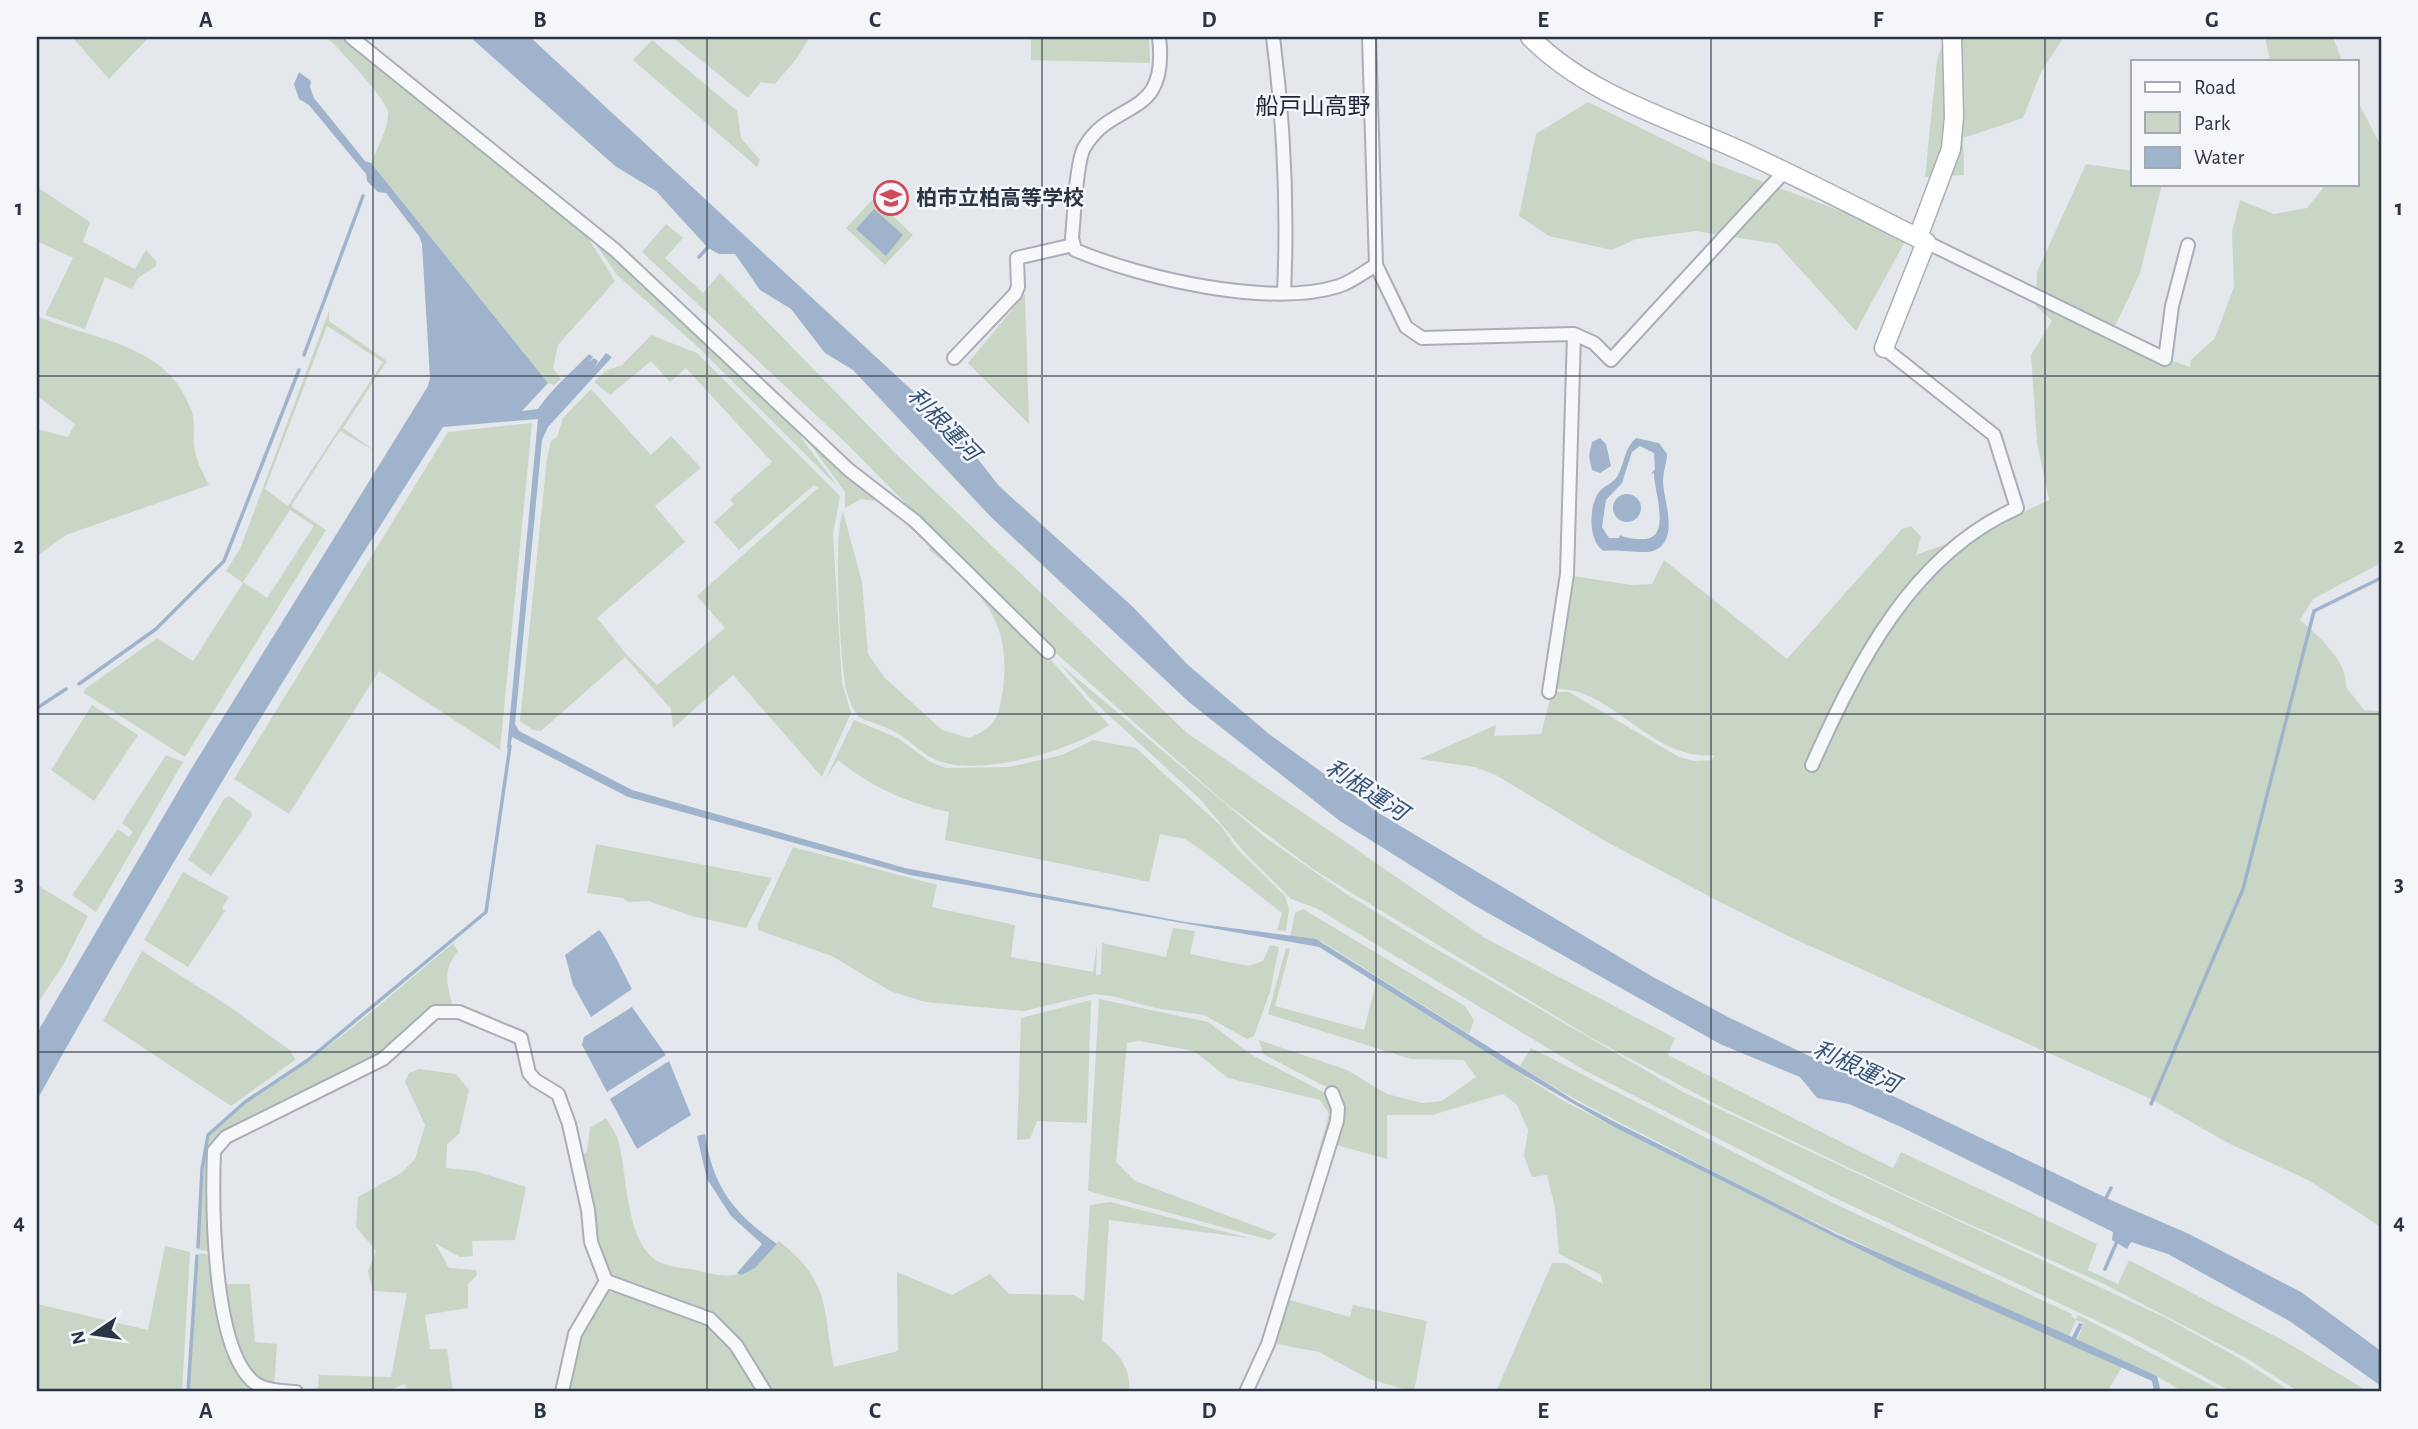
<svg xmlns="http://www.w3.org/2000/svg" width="2418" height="1429" font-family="'Alegreya Sans','Noto Sans JP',sans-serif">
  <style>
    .green { fill: #c9d6c5; fill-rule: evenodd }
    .water { fill: #9fb4cc; fill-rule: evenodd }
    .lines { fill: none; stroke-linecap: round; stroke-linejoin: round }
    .stream { stroke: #9fb4cc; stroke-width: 3.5 }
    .street-casing { stroke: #a9aeb7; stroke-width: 16 }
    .secondary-casing { stroke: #a9aeb7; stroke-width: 21 }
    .street { stroke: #f7f8fa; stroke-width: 12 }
    .secondary { stroke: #fff; stroke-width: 18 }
    .grid { fill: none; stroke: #2b3445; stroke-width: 2; stroke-opacity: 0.55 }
    .labels { text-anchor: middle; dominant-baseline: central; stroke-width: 5; stroke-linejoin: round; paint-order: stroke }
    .poi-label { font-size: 21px; font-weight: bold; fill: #2b3445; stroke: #f4f6f9; text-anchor: start }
    .neighbourhood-label { font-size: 23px; fill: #1d2536; stroke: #f4f6f9 }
    .water-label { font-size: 23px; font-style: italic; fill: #34527a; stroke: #f4f6f9 }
    .neatline { fill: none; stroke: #2b3445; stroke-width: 2.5 }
    .grid-label { font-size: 23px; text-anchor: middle; font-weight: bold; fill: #2b3445 }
  </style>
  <rect width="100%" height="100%" fill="#e4e7ec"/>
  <path class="green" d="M72 37H149L109 79Z
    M326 37H346L580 225 615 281 558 345 553 368 561 379 554 385 548 383 371 163C377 148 389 128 388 112 387 100 338 47 326 37Z
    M672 37H810L797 58 775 84 761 82 748 98Z
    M1031 37H1149L1150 63 1031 60Z
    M1945 37H2064L2041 72 2023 118 1963 138 1964 175 1925 177 1937 60Z
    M2265 37H2333L2342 61H2270Z
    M652 40 737 111 741 138 760 160 757 167 633 60Z
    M2357 100 2381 146V563L2313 599 2300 620C2318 636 2348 661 2346 687L2364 710 2381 711V1227L2308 1180 2228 1143 2151 1099 1790 937 1720 902 1605 841 1496 775 1475 767 1419 759 1496 725 1494 736 1541 734 1550 699 1558 692H1569L1679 757 1694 761 1712 760 1715 755C1650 762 1612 685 1553 689L1572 576 1632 585 1652 584 1664 560 1787 659 1902 529 1911 526 1921 537 1916 555 1990 528 2049 500 2037 443 2031 355 2052 321 2036 306 2037 272 2086 164 2133 171V184H2162L2140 273 2109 339 2190 367 2191 360 2215 338 2234 287 2232 232 2240 200 2274 214 2307 208 2326 184H2357Z
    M1588 102 1710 162 1908 236 1856 331 1777 244 1696 231 1636 239 1612 250 1549 236 1519 216 1536 134Z
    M37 187 90 222 83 242 135 269 146 250 156 261V266L138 278 132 289 105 277 85 329 45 315 73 258 37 241Z
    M874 198 913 235 885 265 846 228Z
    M666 224 683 238 665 258 703 293 720 273 896 454 1187 733 1485 938 1675 1038 1668 1055 1893 1168 1901 1152 2097 1244 2088 1270 2118 1284 2129 1260 2286 1342 2369 1392H2299L2248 1359 2102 1283 1951 1216 1725 1109 1595 1040 1314 870 1223 801 1040 639 848 445 642 252Z
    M590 236 793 421 802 439 839 488 699 348 617 275Z
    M1025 294 1029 424 968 363Z
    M329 311V321L387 361 343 428 375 451 340 431 291 506 326 530 185 757 84 693 85 689 157 638 193 661 243 583 226 571 240 549ZM327 326 383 362 288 506 265 489ZM290 510 314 526 267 598 243 582Z
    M37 316C94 341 168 342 192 412 195 422 193 433 194 444 195 459 202 471 209 485L66 535 37 556V429L68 437 75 424 37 396Z
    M651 335 697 353 840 496 833 534 834 552 842 682 851 713 822 777 733 675 673 728 671 709 625 657 541 731 533 730 520 721 547 458 551 441 557 437 563 418 591 389 651 455 671 436 701 468 655 506 685 542 597 618 627 655 657 685 725 628 697 596 818 488 814 485 739 550 714 522 734 504 730 500 772 462 686 368 670 382 651 361 610 395 594 382 605 371 622 365Z
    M532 423 500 750 379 671 289 814 234 779 448 432Z
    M805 437 883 502 861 499 845 508V492Z
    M843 512 862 582 868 654 885 678 942 730 969 738C996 727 999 717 1003 689 1012 620 980 589 929 550L930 541 1043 651 1109 725C1073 750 982 777 939 761 924 756 915 745 903 737 891 727 873 724 859 717 854 711 849 701 847 692 840 670 833 530 843 512Z
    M1060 664 1266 838 1345 893 1426 943 1683 1092 2166 1318 2239 1358 2291 1392H2232L2131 1337 1831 1196 1584 1070 1316 908 1291 899 1246 854 1201 800 1089 697Z
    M92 705 138 735 94 801 51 770Z
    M854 720 898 738 930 762 946 768 1009 767 1062 755 1093 740 1136 748 1221 826 1238 850 1285 896 1289 909 1286 931 1277 930 1282 913 1203 851 1185 839 1160 834 1149 882 945 840 949 812C905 802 873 788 838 760L825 780Z
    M166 755 183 762 96 912 72 895 118 829 129 837 133 832 122 823Z
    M229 796 251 812 252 816 211 876 188 860 224 799Z
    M596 844 772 878 746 928 692 916 648 901 628 902 623 898 587 893Z
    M793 847 937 885 932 907 1015 925 1011 957 1093 972 1097 943 1096 976 1101 974 1102 943 1166 957 1173 928 1195 931 1190 954 1248 966 1263 961 1270 945 1279 947 1270 992 1254 1036 1247 1039 1204 1015 1155 1008 1112 996 1094 994 1024 1011 925 1002 890 991 832 956 758 930V923Z
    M183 872 229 897 222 908 225 911 188 967 144 940Z
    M37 885 88 916 63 965 37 1004Z
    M1303 909 1465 1006 1474 1020 1469 1034 1321 941 1290 937 1295 913Z
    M453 943 458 951C442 971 447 984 453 1008L447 1007 386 1054 216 1141 211 1251 199 1250C200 1227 198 1156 208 1139 223 1112 278 1083 304 1064 356 1027 404 984 453 943Z
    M1286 948 1290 949 1275 1006 1364 1030 1376 983 1562 1100 1614 1127 1901 1270 2122 1367 2107 1392H1496L1552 1263H1565L1603 1284 1601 1275 1559 1254 1555 1207 1547 1175 1532 1177 1524 1156 1528 1130 1517 1105 1503 1094 1432 1115H1387V1159L1333 1144 1334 1091 1263 1054 1259 1040 1347 1070 1387 1094 1422 1103 1442 1101 1476 1077 1464 1060 1411 1059 1268 1014Z
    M142 951 230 1007 291 1051 295 1060 231 1106 103 1021Z
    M1099 999 1208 1022 1252 1055 1329 1095 1335 1110 1294 1240 1329 1114 1320 1100 1228 1078 1194 1051 1139 1041 1127 1043 1116 1162 1135 1181 1277 1234 1270 1240 1088 1191Z
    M1091 1000 1087 1123 1037 1121 1030 1139 1017 1140 1021 1018Z
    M1531 1048 1833 1203 2072 1314 2071 1317 2076 1319 2078 1315 2086 1319 2225 1392H2183L2157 1376 2077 1340 2084 1323 2076 1320 2069 1336C1940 1281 1811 1224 1688 1158 1632 1127 1574 1102 1520 1066Z
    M419 1069 456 1074 469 1090 459 1134 447 1144 446 1168 475 1171 526 1187 515 1240 472 1241 473 1256 460 1257 435 1243 449 1268 476 1270 477 1275 468 1284V1308L425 1315 430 1349H447L453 1392H407L405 1384 384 1392H317L319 1375 391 1377 407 1293 373 1291 368 1271 376 1251 356 1227 358 1197 401 1173 415 1159 425 1125 405 1082 409 1073Z
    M606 1118C609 1124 615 1131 617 1137 629 1172 623 1249 664 1264 674 1268 686 1268 696 1270 741 1283 749 1274 779 1241 832 1283 822 1308 834 1367L898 1351 897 1272 952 1295 990 1274 1009 1294 1074 1295 1084 1301 1090 1205 1110 1202 1249 1238 1109 1220 1102 1341C1119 1352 1132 1371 1129 1392H767L729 1333 608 1280 599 1261 579 1156 587 1152 590 1128Z
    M165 1246 190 1252 182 1392H37V1304L148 1330Z
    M199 1253 211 1255 237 1366 272 1392H189Z
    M222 1284H250L255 1342 277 1344 274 1388 263 1386 242 1366Z
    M607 1287 716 1326 763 1392H563L571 1344Z
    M1286 1299 1350 1317 1353 1305 1427 1321 1414 1392 1369 1379 1319 1352 1272 1343Z"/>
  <path class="water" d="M470 37H530L956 431 999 486 1133 607 1188 665 1269 734 1377 812 1653 977 1728 1017 2115 1202 2187 1233 2301 1292 2381 1351V1386L2291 1322 2168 1254 2131 1242 2127 1249 2112 1240 2113 1232 1899 1126 1849 1104 1817 1098 1800 1077 1720 1044 1474 905 1340 821 1190 703 991 517 853 370 825 353 791 309 760 290 735 254H719L708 248 656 191 615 166Z
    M299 72 311 81 310 87 314 98 365 161 371 163 548 383 522 411 538 409C552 388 571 373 589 354L593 357 589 362 594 358 598 361 595 367 606 353 612 357 548 427 542 440 515 724 519 731 632 790 905 868 1185 922 1316 939 1575 1101 1615 1122 1838 1235 2072 1337 2079 1323 2083 1324 2076 1339 2157 1376 2161 1392H2154L2152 1381 1901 1270 1614 1127 1510 1067 1319 947 910 875 628 797 512 737 510 748H507L538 419 443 427C302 648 164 871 37 1100V1033L190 771 428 386 430 378 422 244 419 236 386 193 378 192 367 181 366 174 309 105 299 99 294 84Z
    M874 209 903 235 886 256 856 229Z
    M1600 438 1606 444 1611 466 1600 473 1592 470 1589 456 1592 442Z
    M1636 438 1659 443 1667 454C1667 463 1663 471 1663 481 1663 499 1681 541 1653 551 1644 554 1618 549 1604 551 1588 543 1588 504 1600 491 1605 485 1612 484 1617 477 1625 464 1623 450 1636 438ZM1640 446 1654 453 1655 469 1651 474 1654 473C1653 488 1674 542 1641 539 1634 539 1625 538 1620 535L1619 538H1609L1602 527 1606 500 1622 483 1632 452Z
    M1613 508a14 14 0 1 1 28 0a14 14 0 1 1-28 0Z
    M599 930C605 934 626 978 632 989L591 1017 573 985 565 955Z
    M632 1007 666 1055 607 1092 582 1045 584 1037Z
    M669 1061 691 1115 637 1149 610 1099Z
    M705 1134C713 1188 734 1213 777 1244L755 1268 741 1275 737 1273 762 1244 731 1216 707 1179 697 1136Z"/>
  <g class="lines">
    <path class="stream" d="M699 257 709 246
      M304 355 363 196
      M79 684 156 629 224 561 299 370
      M37 708 66 689
      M2151 1104 2243 889 2314 611 2381 578
      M2104 1202 2111 1188
      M198 1247 202 1169 208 1135 245 1102 308 1060 486 912 510 746
      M2105 1269 2118 1239
      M188 1392 197 1256"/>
    <g class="street-casing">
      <path id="street" d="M351 37 615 250 849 470 915 521 1048 652
        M1159 37C1169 122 1113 97 1084 148 1076 163 1074 218 1072 238L1075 250C1141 278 1270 308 1339 286 1352 282 1364 272 1376 265
        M1273 37C1284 123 1288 207 1284 293
        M1369 37 1376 265 1406 327 1422 338 1574 334 1594 343 1611 360 1785 171
        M1926 242 2165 359 2172 306 2188 245
        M954 358 1015 294 1018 287 1017 258 1073 245
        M1549 692 1567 574 1574 334
        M1812 765C1857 665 1911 555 2017 508L1994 435 1884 348
        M296 1392C283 1391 266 1391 255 1383 212 1351 212 1203 214 1151L226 1137 383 1059 435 1012H459L521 1038 529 1073 535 1080 558 1094 569 1124 588 1210 591 1242 606 1281 710 1319 736 1345 765 1392
        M562 1392 575 1334 606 1281
        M1246 1392 1268 1344 1337 1121 1338 1108 1332 1093"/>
    </g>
    <g class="secondary-casing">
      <path id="secondary" d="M1530 37C1588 95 1666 117 1739 150 1803 179 1864 211 1926 242L1884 348
        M1918 237 1951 149 1954 117 1952 37"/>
    </g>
    <use href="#street" class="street"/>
    <use href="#secondary" class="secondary"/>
  </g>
  <path class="grid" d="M373 37V1392M707 37V1392M1042 37V1392M1376 37V1392M1711 37V1392M2045 37V1392M37 376H2381M37 714H2381M37 1052H2381"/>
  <defs>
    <g id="school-ring" transform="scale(1.75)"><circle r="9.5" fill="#f4f6f9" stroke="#d1495b" stroke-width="1.5"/><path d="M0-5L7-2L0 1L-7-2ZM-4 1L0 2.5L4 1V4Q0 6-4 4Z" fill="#d1495b"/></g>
  </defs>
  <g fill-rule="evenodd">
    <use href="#school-ring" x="891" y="198"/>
  </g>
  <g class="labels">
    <g class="poi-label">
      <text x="916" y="198">柏市立柏高等学校</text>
    </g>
    <g class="neighbourhood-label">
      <text x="1313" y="107">船戸山高野</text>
    </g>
    <g class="water-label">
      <text transform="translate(943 425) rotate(46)">利根運河</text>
      <text transform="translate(1366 791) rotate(33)">利根運河</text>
      <text transform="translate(1856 1068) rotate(25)">利根運河</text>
    </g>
  </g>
  <rect width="2418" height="1429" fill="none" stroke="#f4f6f9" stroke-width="77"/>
  <rect x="2131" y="60" width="228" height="126" fill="#f4f6f9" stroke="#a4a8b1" stroke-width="2"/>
  <rect x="2145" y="82" width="35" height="10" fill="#ffffff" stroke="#a4a8b1" stroke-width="2"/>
  <text x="2194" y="94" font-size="21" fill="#2b3445">Road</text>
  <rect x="2145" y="112" width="35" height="21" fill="#c9d6c5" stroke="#a4a8b1" stroke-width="2"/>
  <text x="2194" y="130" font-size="21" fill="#2b3445">Park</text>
  <rect x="2145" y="147" width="35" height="21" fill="#9fb4cc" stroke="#a4a8b1" stroke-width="2"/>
  <text x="2194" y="164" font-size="21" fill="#2b3445">Water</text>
  <g transform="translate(94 1334) rotate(257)" stroke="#f4f6f9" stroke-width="5" paint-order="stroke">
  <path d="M0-5L12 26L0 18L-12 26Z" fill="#2b3445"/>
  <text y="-10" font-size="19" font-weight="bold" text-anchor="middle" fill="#2b3445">N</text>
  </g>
  <rect x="38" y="38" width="2342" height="1352" class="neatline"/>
  <g class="grid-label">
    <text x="206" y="27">A</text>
    <text x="540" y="27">B</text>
    <text x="875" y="27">C</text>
    <text x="1209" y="27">D</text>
    <text x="1543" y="27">E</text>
    <text x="1878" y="27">F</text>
    <text x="2212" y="27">G</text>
    <text x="19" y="215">1</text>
    <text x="2399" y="215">1</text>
    <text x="19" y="553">2</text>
    <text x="2399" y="553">2</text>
    <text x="19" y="891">3</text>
    <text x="2399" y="891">3</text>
    <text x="19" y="1229">4</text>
    <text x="2399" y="1229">4</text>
    <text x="206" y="1418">A</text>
    <text x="540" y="1418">B</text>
    <text x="875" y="1418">C</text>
    <text x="1209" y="1418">D</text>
    <text x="1543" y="1418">E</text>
    <text x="1878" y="1418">F</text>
    <text x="2212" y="1418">G</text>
  </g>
</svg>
